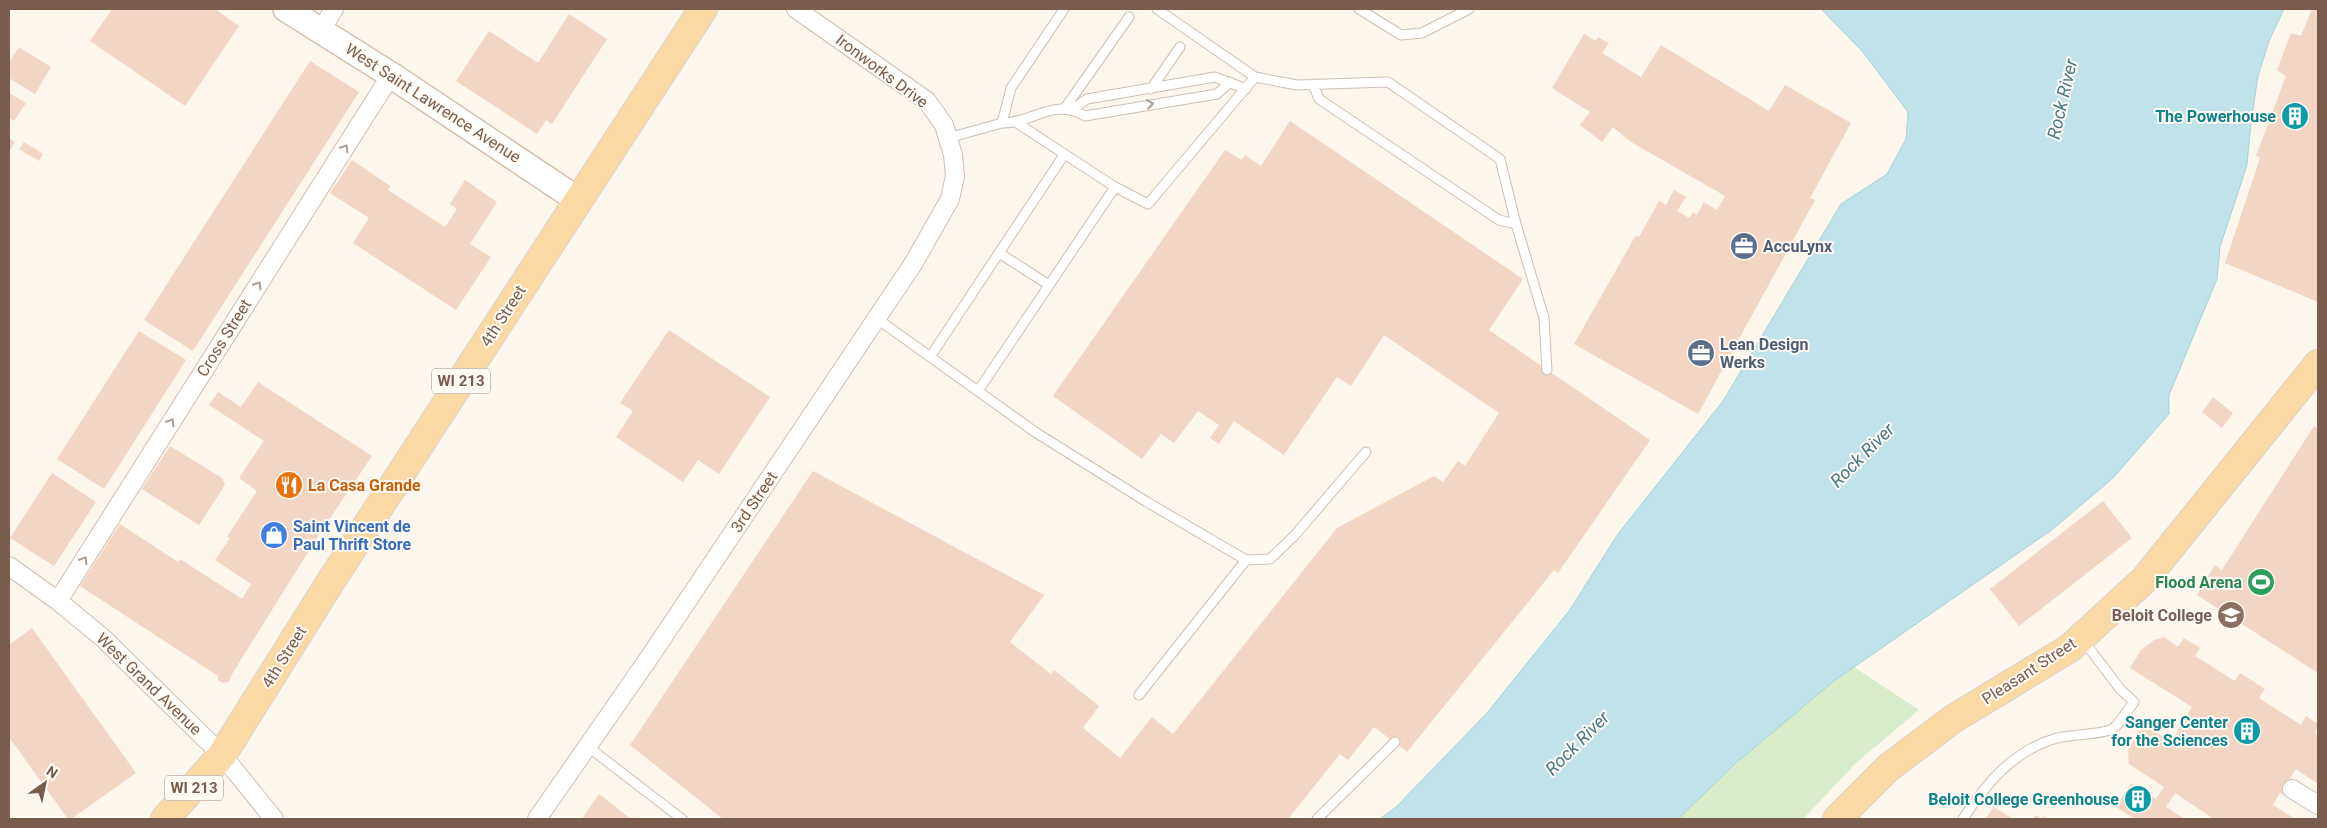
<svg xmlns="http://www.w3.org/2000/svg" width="2327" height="828" font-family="Roboto,sans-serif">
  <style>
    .green { fill: #d8ecc9 }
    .water { fill: #bfe3e8; stroke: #a5d3da }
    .building { fill: #f3d5c3 }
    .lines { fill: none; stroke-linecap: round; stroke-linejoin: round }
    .lane-casing { stroke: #d1beb0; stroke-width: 11 }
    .street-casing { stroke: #d1beb0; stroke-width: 20 }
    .secondary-casing { stroke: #d6c0b0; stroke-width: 28 }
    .primary-casing { stroke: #dad1cd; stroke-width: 30 }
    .lane { stroke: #fff; stroke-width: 9 }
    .street { stroke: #fff; stroke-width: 18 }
    .secondary { stroke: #fff; stroke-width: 25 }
    .primary { stroke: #fbd9a5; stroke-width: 28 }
    .oneway { stroke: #af9d94 }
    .labels { text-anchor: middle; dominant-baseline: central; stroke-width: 4; stroke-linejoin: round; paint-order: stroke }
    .shield { fill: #fffaf3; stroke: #a28b7f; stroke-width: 1 }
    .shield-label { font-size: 15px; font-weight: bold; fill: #7a5c4d }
    .street-label { font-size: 16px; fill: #7a5c4d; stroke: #fffaf3 }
    .culture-label { font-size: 16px; font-weight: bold; fill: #0d838f; stroke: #fffaf3; text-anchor: end }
    .service-label { font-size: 16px; font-weight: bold; fill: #4e5e75; stroke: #fffaf3; text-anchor: start }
    .food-label { font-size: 16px; font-weight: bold; fill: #c56008; stroke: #fffaf3; text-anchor: start }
    .shop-label { font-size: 16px; font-weight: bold; fill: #366cbe; stroke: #fffaf3; text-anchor: start }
    .leisure-label { font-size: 16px; font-weight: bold; fill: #27864d; stroke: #fffaf3; text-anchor: end }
    .education-label { font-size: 16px; font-weight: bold; fill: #785e54; stroke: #fffaf3; text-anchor: end }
    .water-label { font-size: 18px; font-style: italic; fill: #437c86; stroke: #fffaf3 }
  </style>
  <rect width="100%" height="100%" fill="#fdf6ec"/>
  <path class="green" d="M1854 667 1919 710 1857 762 1803 819H1678C1733 766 1790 711 1854 667Z"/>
  <path class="water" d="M1821 9H2284L2269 41 2258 76 2251 123 2247 165 2220 247 2217 279 2169 395V414L2113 478 2053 529 1834 681 1736 763 1678 819H1380L1395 808 1487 713 1569 611 1618 534 1723 401 1841 204 1887 174 1906 139 1908 112 1863 52Z"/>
  <path class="building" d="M112 9H215L239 26 185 106 90 41Z
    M2312 9H2318V302L2225 263 2260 158 2256 156 2286 76 2277 70 2291 33 2301 36Z
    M569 14 607 39 552 124 546 120 537 134 456 81 489 31 538 63Z
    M1584 34 1596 41 1598 37 1609 43 1602 53 1641 77 1661 45 1769 111 1785 85 1851 123 1810 198 1815 200 1698 414 1574 344 1636 235 1639 237 1659 201 1666 205 1674 190 1686 197 1677 211 1689 218 1693 212 1697 215 1704 202 1717 210 1725 196 1631 142 1613 127 1602 142 1580 125 1590 112 1552 88Z
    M19 47 51 67 35 94 9 78V63Z
    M310 61 359 92 193 351 144 320Z
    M9 93 26 103 14 121 9 118Z
    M1290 121 1523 279 1489 330 1650 440 1558 573 1554 570 1407 752 1374 727 1348 760 1340 754 1288 819H723L630 745 813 471 1044 595 1010 642 1051 674 1054 670 1099 706 1083 728 1120 758 1152 717 1173 734 1337 528 1434 476 1443 482 1458 461 1465 466 1499 413 1384 335 1351 386 1337 377 1284 455 1234 421 1219 444 1210 438 1219 425 1198 411 1174 443 1161 434 1142 459 1053 396 1225 150 1242 160 1245 155 1261 166Z
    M9 138 15 142 9 152Z
    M24 142 43 154 39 161 19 149Z
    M352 160 390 186 388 190 445 227 457 209 450 204 465 180 497 202 470 244 491 257 456 310 353 243 369 218 330 193Z
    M669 330 770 397 719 474 698 460 683 482 616 437 633 411 620 403Z
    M139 331 186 360 104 489 57 459Z
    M258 382 372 456 320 533 232 674 229 682 223 683 218 680V676L80 586 120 524 178 562 180 559 242 599 251 584 215 560 230 538 227 537 257 491 239 478 264 441 209 405 218 392 241 407Z
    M2213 397 2233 413 2222 428 2202 412Z
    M2314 426 2318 429V673L2197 595 2215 565 2222 570Z
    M170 446 222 478 225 485 199 525 142 489Z
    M52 473 96 502 54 566 10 538Z
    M2103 501 2132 538 2019 626 1990 589Z
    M32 628 136 773 71 819H68L9 737V645Z
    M2164 637 2178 647 2184 638 2200 648 2195 656 2235 681 2240 673 2265 689 2259 698 2301 725 2306 716 2318 724 2315 734 2318 736V784L2296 769 2289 780 2295 784 2287 797 2280 793 2273 805 2295 819H2210L2211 817 2175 793 2166 807 2185 819H2135L2116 807 2131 783 2156 799 2164 787 2129 764 2128 750 2143 724 2171 742 2192 707 2130 668 2141 650 2154 640Z
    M599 794 631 819H582Z
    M1994 807 2013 819H1985Z
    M2036 815 2042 819 2043 816 2048 819H2033Z"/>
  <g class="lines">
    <g class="lane-casing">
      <path id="lane" d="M1157 9 1255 77 1297 85 1388 82 1500 159 1516 224 1499 220 1319 99 1313 84
        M1359 9 1401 35 1422 33 1469 9
        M1151 89 1180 47
        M1065 108 1129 17
        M1073 109 1087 99 1215 77 1246 89
        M1002 123C1035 123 1052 97 1085 116L1217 94 1230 82
        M1017 123 1115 187 1148 204 1255 77
        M948 138 1002 123 1011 88 1064 9
        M1516 224 1544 318 1547 370
        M999 253 1049 285
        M876 318 1035 432 1147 502 1246 560 1270 559 1295 535 1366 452
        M930 357 1064 155
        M978 391 1115 187
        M1139 695 1246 560
        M587 746 682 819
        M1317 819 1395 742
        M1963 819C1986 783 2014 750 2057 738 2075 734 2093 735 2111 730L2117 725 2134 702 2120 689 2083 640"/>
    </g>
    <g class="street-casing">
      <path id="street" d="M321 30 334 9
        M9 566 58 601 103 638 222 755 274 819
        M58 601 391 75
        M2292 789 2318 805
        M537 819 651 655 913 264 950 199 955 176 953 155 944 125 927 101 796 9"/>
    </g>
    <g class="secondary-casing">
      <path id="secondary" d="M286 9 391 75 578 200"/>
    </g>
    <g class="primary-casing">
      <path id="primary" d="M165 819 222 755 331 581 703 9
        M1837 819 1888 768 1953 719 2070 648 2145 579 2318 364"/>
    </g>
    <use href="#lane" class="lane"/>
    <use href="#street" class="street"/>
    <use href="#secondary" class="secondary"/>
    <use href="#primary" class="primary"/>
  </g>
  <defs><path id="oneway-chevron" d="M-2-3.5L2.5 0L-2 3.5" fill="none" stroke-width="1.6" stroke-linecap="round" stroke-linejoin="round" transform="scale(1.25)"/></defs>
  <g class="oneway">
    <use href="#oneway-chevron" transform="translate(1150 104) rotate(-9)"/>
    <use href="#oneway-chevron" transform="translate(345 148) rotate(-58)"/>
    <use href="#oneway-chevron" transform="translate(258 285) rotate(-58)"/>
    <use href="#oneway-chevron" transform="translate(171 422) rotate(-58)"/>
    <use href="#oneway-chevron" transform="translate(84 560) rotate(-58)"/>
  </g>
  <defs>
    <g id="building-disc" transform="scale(1.4375)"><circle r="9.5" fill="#0f9aa8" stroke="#fffaf3"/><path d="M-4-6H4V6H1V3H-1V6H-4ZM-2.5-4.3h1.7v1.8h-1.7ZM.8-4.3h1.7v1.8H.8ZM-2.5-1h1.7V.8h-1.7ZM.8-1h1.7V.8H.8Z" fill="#fff"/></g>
    <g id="office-disc" transform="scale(1.4375)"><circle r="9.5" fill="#5c6f8a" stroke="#fffaf3"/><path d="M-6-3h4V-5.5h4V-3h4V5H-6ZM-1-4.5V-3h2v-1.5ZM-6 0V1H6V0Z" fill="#fff"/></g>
    <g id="restaurant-disc" transform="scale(1.4375)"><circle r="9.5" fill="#e8710a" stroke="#fffaf3"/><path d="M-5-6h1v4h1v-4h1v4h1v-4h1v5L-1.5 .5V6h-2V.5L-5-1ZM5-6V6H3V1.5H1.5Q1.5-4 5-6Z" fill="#fff"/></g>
    <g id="shop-disc" transform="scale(1.4375)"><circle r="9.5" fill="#3f7fe0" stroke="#fffaf3"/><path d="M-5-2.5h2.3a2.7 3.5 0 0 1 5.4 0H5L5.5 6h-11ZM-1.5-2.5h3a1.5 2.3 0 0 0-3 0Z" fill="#fff"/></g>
    <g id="stadium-disc" transform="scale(1.4375)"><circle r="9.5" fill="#2e9e5b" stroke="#fffaf3"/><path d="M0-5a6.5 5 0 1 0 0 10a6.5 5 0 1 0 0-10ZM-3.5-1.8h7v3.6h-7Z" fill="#fff"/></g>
    <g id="university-disc" transform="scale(1.4375)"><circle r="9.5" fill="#8d6e63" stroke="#fffaf3"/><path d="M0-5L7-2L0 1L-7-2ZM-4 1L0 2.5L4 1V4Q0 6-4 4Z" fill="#fff"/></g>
  </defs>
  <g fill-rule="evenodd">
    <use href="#building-disc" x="2295" y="116"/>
    <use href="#office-disc" x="1744" y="246"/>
    <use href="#office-disc" x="1701" y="353"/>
    <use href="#restaurant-disc" x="289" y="485"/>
    <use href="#shop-disc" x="274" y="535"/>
    <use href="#stadium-disc" x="2261" y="582"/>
    <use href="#university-disc" x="2231" y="615"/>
    <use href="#building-disc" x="2247" y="731"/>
    <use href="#building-disc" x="2138" y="799"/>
  </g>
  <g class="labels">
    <g class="shield">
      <rect x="432" y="368.5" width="58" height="25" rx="4"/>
      <rect x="165" y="775.5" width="58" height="25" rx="4"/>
    </g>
    <g class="shield-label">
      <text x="461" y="381">WI 213</text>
      <text x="194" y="788">WI 213</text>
    </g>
    <g class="street-label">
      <text transform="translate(882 71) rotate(37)">Ironworks Drive</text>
      <text transform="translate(433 103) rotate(33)">West Saint Lawrence Avenue</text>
      <text transform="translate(503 316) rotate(-57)">4th Street</text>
      <text transform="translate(224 338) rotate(-58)">Cross Street</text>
      <text transform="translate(754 502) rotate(-56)">3rd Street</text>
      <text transform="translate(284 657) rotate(-58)">4th Street</text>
      <text transform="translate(2029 671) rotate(-33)">Pleasant Street</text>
      <text transform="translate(149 684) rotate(44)">West Grand Avenue</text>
    </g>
    <g class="culture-label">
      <text x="2276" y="116">The Powerhouse</text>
      <text x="2228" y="722">Sanger Center<tspan x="2228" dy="18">for the Sciences</tspan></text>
      <text x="2119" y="799">Beloit College Greenhouse</text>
    </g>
    <g class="service-label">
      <text x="1763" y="246">AccuLynx</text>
      <text x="1720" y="344">Lean Design<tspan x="1720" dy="18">Werks</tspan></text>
    </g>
    <g class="food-label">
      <text x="308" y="485">La Casa Grande</text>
    </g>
    <g class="shop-label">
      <text x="293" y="526">Saint Vincent de<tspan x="293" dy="18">Paul Thrift Store</tspan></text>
    </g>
    <g class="leisure-label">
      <text x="2242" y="582">Flood Arena</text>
    </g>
    <g class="education-label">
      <text x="2212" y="615">Beloit College</text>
    </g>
    <g class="water-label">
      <text transform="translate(2062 99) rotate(-77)">Rock River</text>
      <text transform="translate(1862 455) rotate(-45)">Rock River</text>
      <text transform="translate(1577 743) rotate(-45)">Rock River</text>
    </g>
  </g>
  <rect width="2327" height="828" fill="none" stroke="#7a5c4d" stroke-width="20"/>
  <g transform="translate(45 783) rotate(33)" stroke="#fffaf3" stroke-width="4" paint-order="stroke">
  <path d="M0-4L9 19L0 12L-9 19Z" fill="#7a5c4d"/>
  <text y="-8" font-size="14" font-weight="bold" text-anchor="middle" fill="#7a5c4d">N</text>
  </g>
</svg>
